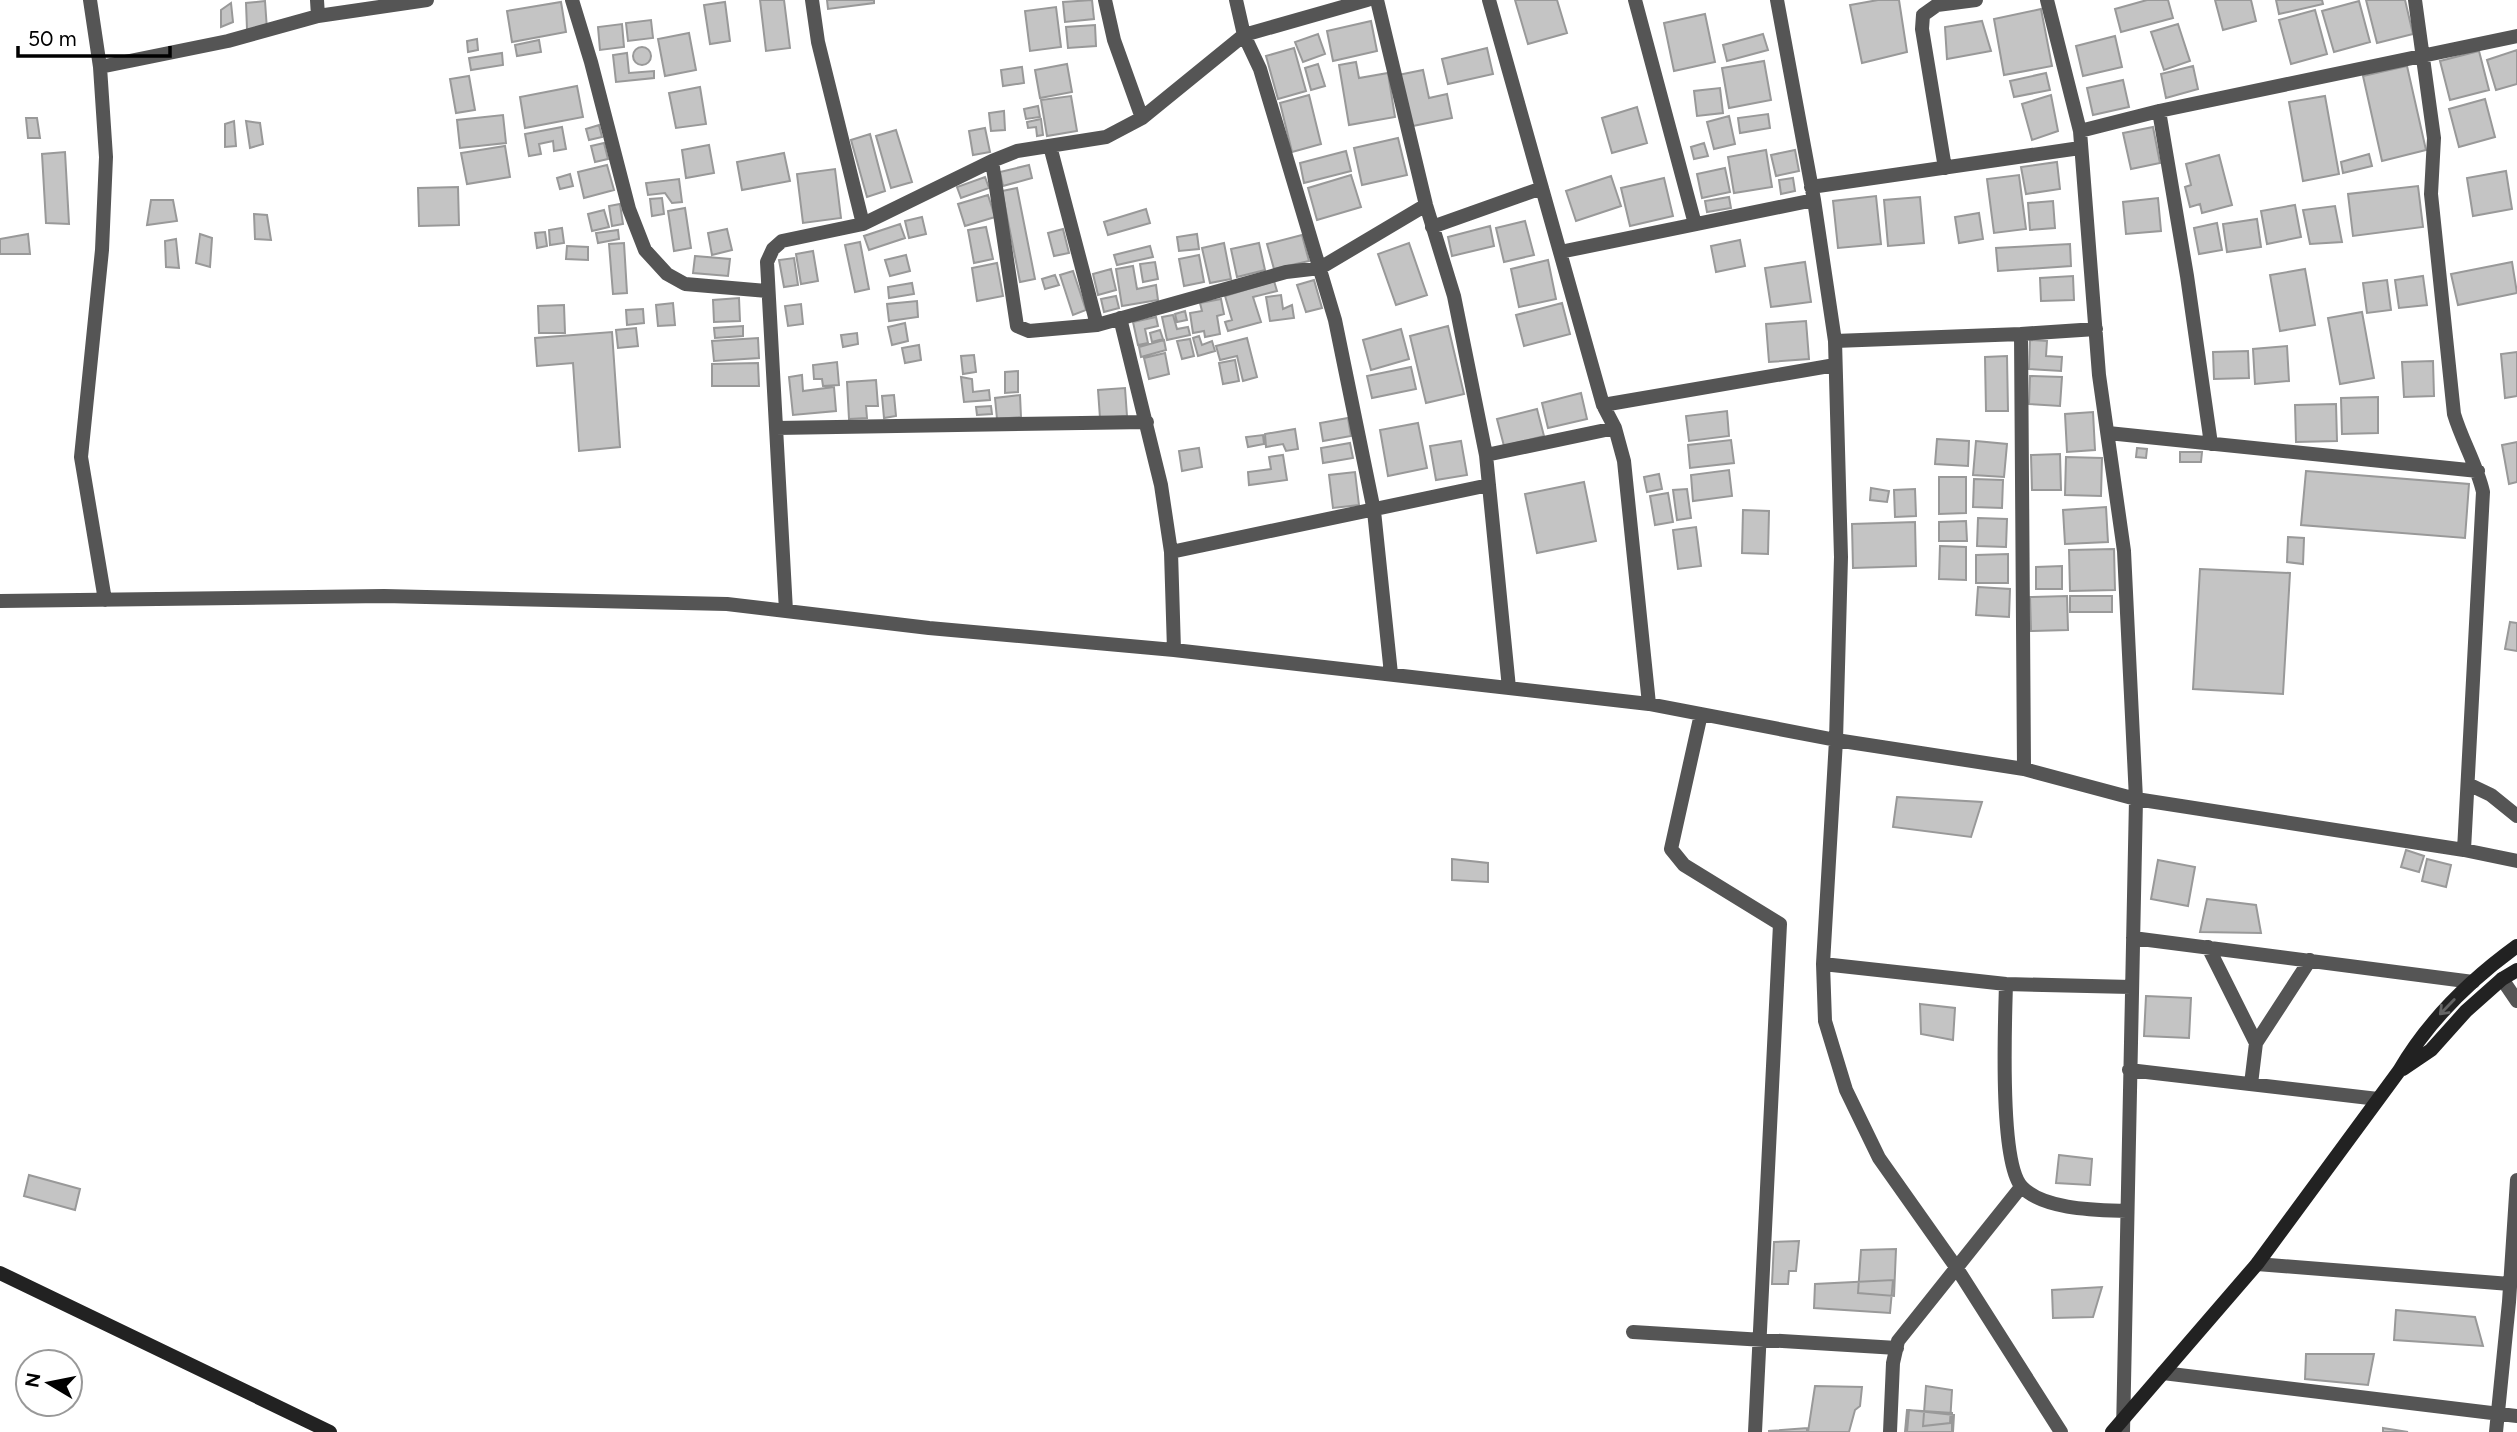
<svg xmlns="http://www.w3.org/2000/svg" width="2517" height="1432" font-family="Figtree,sans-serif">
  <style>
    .building { fill: #c4c4c4; stroke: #999; stroke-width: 2 }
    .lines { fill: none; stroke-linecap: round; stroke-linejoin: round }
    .street { stroke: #555; stroke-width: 14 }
    .secondary { stroke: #222; stroke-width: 14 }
    .oneway { stroke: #646464 }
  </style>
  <rect width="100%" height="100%" fill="#fff"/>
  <path class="building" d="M760 0H784L790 48 766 51Z
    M827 0H874V3L828 9Z
    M1092 0 1094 19 1065 22 1063 2Z
    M1515 0H1557L1567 33 1528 44Z
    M1878 0H1899L1907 52 1862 63 1850 5Z
    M2147 0H2168L2173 18 2121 32 2115 9Z
    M2215 0H2251L2256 21 2223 30Z
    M2276 0H2322L2323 4 2279 14Z
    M2366 0H2405L2413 34 2377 43Z
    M265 1 267 30 247 29 246 3Z
    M2359 1 2370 42 2334 52 2322 11Z
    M561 2 566 32 512 42 507 11Z
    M725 2 730 41 710 44 704 5Z
    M231 3 233 22 221 27V10Z
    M1056 7 1061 47 1030 51 1025 11Z
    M2041 9 2052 66 2004 75 1994 19Z
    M2315 10 2327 54 2291 64 2279 20Z
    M1705 14 1715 62 1674 71 1664 23Z
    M651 20 653 38 628 41 626 23Z
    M1371 21 1377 51 1333 61 1327 31Z
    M1982 21 1991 51 1947 59 1945 27Z
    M622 24 624 47 600 50 598 27Z
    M2178 24 2190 61 2164 70 2151 32Z
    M1095 25 1096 46 1068 48 1066 27Z
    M689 33 696 70 665 76 658 39Z
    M1318 34 1325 54 1303 62 1295 42Z
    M1763 34 1768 50 1727 61 1723 45Z
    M2115 36 2122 67 2083 76 2076 46Z
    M477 39 478 50 468 52 467 41Z
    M539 40 541 52 517 56 515 45Z
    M633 56a9 9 0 1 1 18 0a9 9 0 1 1-18 0Z
    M1294 48 1306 91 1278 99 1266 56Z
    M1487 48 1493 74 1448 84 1442 59Z
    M2517 50V84L2496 90 2487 60Z
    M2479 51 2489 90 2450 100 2440 61Z
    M502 53 503 65 471 70 469 58Z
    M627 53 629 73 654 71V78L616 82 613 55Z
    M1764 61 1771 100 1729 108 1722 68Z
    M1356 62 1359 78 1388 73 1395 117 1349 125 1339 65Z
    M1067 64 1072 92 1040 98 1035 70Z
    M1318 64 1325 86 1311 90 1305 68Z
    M2193 66 2198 89 2166 98 2161 74Z
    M2407 66 2426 150 2382 161 2363 76Z
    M1022 67 1024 83 1003 86 1001 70Z
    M1423 70 1429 98 1447 94 1452 118 1408 127 1398 75Z
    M2046 73 2050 90 2014 97 2010 81Z
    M469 76 475 110 456 113 450 79Z
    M2123 80 2129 107 2093 115 2087 88Z
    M577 86 583 117 525 128 520 97Z
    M700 87 706 124 676 128 669 93Z
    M1720 88 1723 113 1697 116 1694 91Z
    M1309 95 1321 144 1292 152 1280 103Z
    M2051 95 2058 131 2032 140 2022 104Z
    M1071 96 1077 131 1047 136 1041 100Z
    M2325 96 2339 174 2303 181 2289 102Z
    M2485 99 2495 137 2459 147 2449 109Z
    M1038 106 1040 117 1026 119 1024 109Z
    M1637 107 1647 143 1612 153 1602 118Z
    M1004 111 1005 130 991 131 989 113Z
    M1768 114 1770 128 1740 133 1738 118Z
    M503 115 506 143 460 148 457 120Z
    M1729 116 1735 144 1714 149 1707 122Z
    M26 118H37L40 138H28Z
    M1041 119 1043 135 1037 136 1036 127 1028 128 1027 122Z
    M234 121 236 146 225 147V124Z
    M246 121 260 123 263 144 250 148Z
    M599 125 602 137 589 140 586 129Z
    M562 127 566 149 554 151 553 141 539 144 541 154 529 156 525 134Z
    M2153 127 2160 163 2131 169 2123 133Z
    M985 128 990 152 973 155 969 131Z
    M896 130 912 182 891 188 876 136Z
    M870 134 885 191 867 197 851 140Z
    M1398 138 1407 175 1362 185 1354 148Z
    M604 143 608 159 595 162 591 146Z
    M1704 143 1708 156 1694 159 1691 147Z
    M709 145 714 173 686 178 682 150Z
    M505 146 510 177 467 184 461 153Z
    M1766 150 1772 187 1734 193 1728 157Z
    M1795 150 1799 171 1776 176 1771 155Z
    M1346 151 1351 171 1304 183 1300 163Z
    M65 152 69 224 46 223 42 154Z
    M784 153 790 181 742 190 737 162Z
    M2369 154 2372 166 2343 173 2341 162Z
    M2219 155 2232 205 2202 213 2200 204 2190 207 2185 187 2191 185 2186 164Z
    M2057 162 2060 189 2026 194 2021 167Z
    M607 165 614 190 584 198 578 172Z
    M1029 165 1032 178 1003 186 1000 172Z
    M1725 168 1730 192 1702 198 1697 174Z
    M835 169 841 218 803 223 797 174Z
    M2506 171 2512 209 2473 216 2467 178Z
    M570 174 573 186 560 189 557 178Z
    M1351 175 1361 207 1317 220 1308 188Z
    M2019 175 2026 229 1994 233 1987 179Z
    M1611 176 1621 206 1576 221 1566 191Z
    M985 177 989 188 961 198 957 187Z
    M1664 178 1673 216 1630 226 1621 188Z
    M1793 178 1795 191 1781 194 1779 180Z
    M679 179 682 202 672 203 665 193 648 195 646 183Z
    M2418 186 2423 227 2353 236 2348 194Z
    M458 187 459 225 419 226 418 188Z
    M1017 188 1035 279 1020 282 1002 191Z
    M988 195 995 217 965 226 958 204Z
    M1876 196 1881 244 1838 248 1833 201Z
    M1729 197 1731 208 1707 212 1705 201Z
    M1920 197 1924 243 1888 246 1884 200Z
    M662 198 664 214 652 216 650 199Z
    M2158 198 2161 231 2126 234 2123 202Z
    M151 200H173L177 221 147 225Z
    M2053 201 2055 228 2030 230 2028 203Z
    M620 204 623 224 612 226 609 206Z
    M2295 205 2301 237 2267 244 2261 211Z
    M2335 206 2342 242 2310 244 2303 210Z
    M685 208 691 248 674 251 668 211Z
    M1146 209 1150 223 1108 235 1104 222Z
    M604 210 609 227 592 231 588 214Z
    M1979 213 1983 239 1959 243 1955 217Z
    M254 214 267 215 271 240 255 239Z
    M922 217 926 234 909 238 905 221Z
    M2257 219 2261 247 2227 252 2223 224Z
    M1525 221 1534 255 1504 262 1496 228Z
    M2217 223 2222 250 2199 254 2194 228Z
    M900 224 905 238 869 250 864 236Z
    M1490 226 1494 246 1452 256 1448 237Z
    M986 227 993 259 974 263 968 230Z
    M562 228 564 243 550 245 549 230Z
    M727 229 732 250 712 255 708 233Z
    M1063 229 1069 253 1054 256 1048 233Z
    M618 230 619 239 598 243 596 233Z
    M545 232 547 246 537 248 535 233Z
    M28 234 30 254H0V239Z
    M200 234 212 238 210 267 196 263Z
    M1197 234 1199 249 1179 251 1177 237Z
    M1302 235 1309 261 1274 269 1267 244Z
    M176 239 179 268 166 267 165 241Z
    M1740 240 1745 266 1716 272 1711 246Z
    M860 242 869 289 855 292 845 245Z
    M624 243 627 293 613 294 609 244Z
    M1224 243 1231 279 1210 283 1202 248Z
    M1259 243 1265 270 1237 277 1231 249Z
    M1409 243 1427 295 1396 305 1378 254Z
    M2070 244 2071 266 1998 271 1996 248Z
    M567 246 588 247V260L566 259Z
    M1150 246 1153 257 1117 265 1114 255Z
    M813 251 818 281 801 284 796 254Z
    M906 255 910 271 890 276 885 260Z
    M1199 255 1204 282 1184 286 1179 259Z
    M695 256 730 259 728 276 693 273Z
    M794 258 798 285 784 287 779 260Z
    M1548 260 1556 299 1519 307 1511 269Z
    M1155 262 1158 279 1143 282 1140 264Z
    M1805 262 1811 302 1771 307 1765 268Z
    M2512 262 2517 293 2458 305 2451 274Z
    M997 263 1003 296 977 301 972 268Z
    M1133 266 1137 289 1156 285 1158 300 1122 306 1116 269Z
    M1111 269 1116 290 1098 295 1093 274Z
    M2305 269 2315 325 2280 331 2270 275Z
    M1073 271 1086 310 1073 315 1060 275Z
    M1055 275 1059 285 1045 289 1042 279Z
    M2073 276 2074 300 2041 301 2040 278Z
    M2423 276 2427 305 2399 308 2395 280Z
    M1314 280 1322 308 1306 312 1297 285Z
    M2387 280 2391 310 2367 313 2363 283Z
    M1274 281 1277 291 1253 297 1261 322 1228 331 1225 322 1232 320 1225 296Z
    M912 283 914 294 889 298 888 287Z
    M1281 295 1283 309 1292 305 1294 318 1270 321 1266 297Z
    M1116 296 1119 308 1104 312 1101 299Z
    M739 298 740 321 714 322 713 300Z
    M1221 299 1224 314 1217 316 1220 334 1205 337 1204 331 1193 333 1190 313 1202 311 1200 303Z
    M917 301 918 317 889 321 887 304Z
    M673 303 675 325 658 326 656 305Z
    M1562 303 1570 334 1524 346 1516 315Z
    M801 304 803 324 788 326 785 306Z
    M564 305 565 333H539L538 306Z
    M643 309 644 323 627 325 626 310Z
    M1185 311 1187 320 1177 322 1175 314Z
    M2362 312 2374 378 2340 384 2328 318Z
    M1173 315 1177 329 1188 327 1190 335 1167 340 1162 317Z
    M1156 317 1158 326 1145 329 1148 343 1138 345 1133 322Z
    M1806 321 1809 359 1769 362 1766 324Z
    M905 323 908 341 892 345 888 327Z
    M743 326V336L715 338 714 328Z
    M1448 326 1464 394 1426 403 1410 336Z
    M636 328 638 346 618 348 616 330Z
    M1401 329 1409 359 1371 370 1363 340Z
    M1160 330 1163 339 1152 342 1150 333Z
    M612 332 620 447 579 451 573 363 537 366 535 338Z
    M857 333 858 344 843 347 841 335Z
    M1199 336 1202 345 1212 341 1215 351 1198 356 1193 338Z
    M758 338 759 358 714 361 712 341Z
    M1247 338 1257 377 1243 381 1237 356 1220 360 1216 346Z
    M1190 339 1194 356 1182 359 1177 341Z
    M1164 340 1166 350 1141 357 1139 347Z
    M2030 340 2047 341 2046 356 2062 357 2061 371 2029 369Z
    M919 345 921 360 905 363 902 348Z
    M2287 346 2289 381 2255 384 2253 349Z
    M2248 351 2249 378 2214 379 2213 352Z
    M2517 352V396L2505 398 2501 354Z
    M1165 353 1169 374 1149 379 1144 358Z
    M974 355 976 372 963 374 961 356Z
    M2007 356 2008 411H1986L1985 357Z
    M1235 360 1239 381 1223 384 1219 363Z
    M2433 361 2434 396 2404 397 2402 362Z
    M837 362 839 385 823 386 822 379H814L813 365Z
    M758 363 759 386H712V364Z
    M1411 367 1416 389 1372 398 1367 376Z
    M1018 371V392L1005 393V372Z
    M802 375 803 391 834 387 836 411 793 415 789 377Z
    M2030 376 2062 377 2060 406 2029 404Z
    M961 377 972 379 973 392 989 390 990 400 964 402Z
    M876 380 878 406H866L867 418 849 419 847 382Z
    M1125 388 1127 416 1100 418 1098 390Z
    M1581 393 1587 419 1548 428 1542 403Z
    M894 395 896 416 884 418 882 396Z
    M1020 395 1021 417 997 419 995 398Z
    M2378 397V433L2342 434 2341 398Z
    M2336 404 2337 441 2296 442 2295 405Z
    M991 406 992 414 977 415 976 407Z
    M1537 409 1544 436 1504 446 1497 419Z
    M1727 411 1729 436 1689 441 1686 416Z
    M2093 412 2095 450 2067 452 2065 414Z
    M1348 418 1351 436 1323 441 1320 423Z
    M1418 423 1427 468 1388 476 1380 430Z
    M1295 429 1298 449 1286 451 1283 444 1266 447 1265 434Z
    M1263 435 1264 444 1248 447 1246 437Z
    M1937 439 1969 441 1968 466 1935 464Z
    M1731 440 1734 463 1690 468 1688 445Z
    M1461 441 1467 475 1436 480 1430 446Z
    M1976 441 2007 444 2004 477 1973 475Z
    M2517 442V482L2509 484 2502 445Z
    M1350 443 1353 458 1323 463 1321 448Z
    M1199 448 1202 467 1182 471 1179 451Z
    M2137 448 2147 449 2146 458 2136 457Z
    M2180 452H2202L2201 462H2180Z
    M2060 454 2061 490H2032L2031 455Z
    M1283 455 1287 480 1249 485 1248 472 1271 469 1269 457Z
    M2066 457 2102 458 2101 496 2065 495Z
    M1729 470 1732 496 1693 501 1691 475Z
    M2306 471 2469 484 2465 538 2301 525Z
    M1355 472 1359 505 1333 508 1329 475Z
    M1659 474 1662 489 1647 492 1644 477Z
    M1939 477H1966V513L1939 514Z
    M1974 479 2003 480 2002 508 1973 507Z
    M1584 482 1596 541 1537 553 1525 494Z
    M1871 488 1889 491 1887 502 1870 500Z
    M1687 489 1691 518 1677 520 1673 490Z
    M1915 489 1916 516 1895 517 1894 490Z
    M1668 493 1673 522 1655 525 1650 496Z
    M2106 507 2108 542 2065 544 2063 510Z
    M1743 510 1769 511 1768 554 1742 553Z
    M1978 518 2007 519 2006 547 1977 546Z
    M1966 521 1967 541H1939V522Z
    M1915 522 1916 566 1853 568 1852 524Z
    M1696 527 1701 566 1678 569 1673 530Z
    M2288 537 2304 538 2303 564 2287 562Z
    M1940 546 1966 547V580L1939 579Z
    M2114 549 2115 590 2070 591 2069 550Z
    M2008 554V583H1976V555Z
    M2062 566V589H2036V567Z
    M2200 569 2290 573 2283 694 2193 689Z
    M1978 587 2010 589 2009 617 1976 615Z
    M2067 596 2068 630 2031 631 2030 597Z
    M2070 596H2112V612H2070Z
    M2510 622 2517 623V651L2505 649Z
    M1897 797 1982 802 1971 837 1893 827Z
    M2406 850 2424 856 2419 872 2401 867Z
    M1452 859 1488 863V882L1452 880Z
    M2427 859 2451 865 2446 887 2422 881Z
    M2158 860 2195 867 2188 906 2151 899Z
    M2207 899 2256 905 2261 933 2200 932Z
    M2146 996 2191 998 2189 1038 2144 1036Z
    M1920 1004 1955 1008 1953 1040 1921 1034Z
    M2059 1155 2092 1159 2090 1185 2056 1183Z
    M29 1175 80 1189 75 1210 24 1196Z
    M1799 1241 1796 1271H1789L1788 1284H1772L1774 1242Z
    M1896 1249 1894 1296 1858 1293 1861 1250Z
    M1893 1280 1890 1313 1814 1308 1815 1284Z
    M2102 1287 2093 1317 2053 1318 2052 1290Z
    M2396 1310 2475 1317 2483 1346 2394 1340Z
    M2306 1354H2374L2368 1385 2305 1379Z
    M1815 1386 1862 1387 1860 1406 1855 1410 1849 1432H1808Z
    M1926 1386 1952 1390 1950 1423 1923 1426Z
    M1907 1410 1952 1413V1432H1905Z
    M1909 1410 1954 1415 1953 1432H1907Z
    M1807 1428V1432H1769V1431Z
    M2383 1428 2408 1432H2383Z"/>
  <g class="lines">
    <path class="street" d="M90 0 100 67 106 157 102 250 81 457 105 600
      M317 0 318 16
      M572 0 591 62 629 209 645 250 667 274 685 284 768 291
      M812 0 818 42 863 224
      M1105 0 1114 40 1142 118
      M1236 0 1244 35 1260 69 1335 320 1374 511 1391 674
      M1377 0 1426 205 1454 296 1486 455 1509 688
      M1489 0 1603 405 1615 428 1624 461 1649 704
      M1635 0 1695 224
      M1777 0 1814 200 1835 341 1841 557 1836 740 1823 964 1825 1021 1846 1090 1879 1158 1956 1267 2061 1432
      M2047 0 2080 131 2099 375 2124 551 2136 799 2123 1432
      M2415 0 2434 138 2431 194 2454 414C2462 441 2477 465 2483 492L2464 850
      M100 67 228 41 318 16 427 0
      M2159 111 2187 276 2211 444
      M2080 131 2159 111 2517 36
      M1050 146 1097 325
      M992 161 1017 326 1029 331 1097 325 1286 272 1320 268 1426 205
      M1945 168 1922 29 1923 15 1937 5 1976 0
      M1811 187 2080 148
      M1432 227 1542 188
      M1560 252 1814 200
      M1120 318 1161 485 1171 552 1174 650
      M1835 341 2021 334
      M1603 405 1835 365
      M776 428 1147 422
      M2108 433 2478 471
      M1486 455 1615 428
      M1171 552 1489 485
      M0 601 384 596 727 604 929 628 1174 650 1649 704 1836 740 2024 769 2136 799 2464 850 2517 861
      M786 611 767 262 773 249 782 241 863 224 992 161 1017 151 1106 137 1142 118 1244 35 1367 0
      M1701 714 1671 849 1684 865 1780 924 1755 1432
      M2024 769 2021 334 2096 329
      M2468 784 2491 795 2517 816
      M2133 938 2473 982
      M2208 947 2256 1043
      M1823 964 2006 984 2131 987
      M2502 979 2517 1001
      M2006 984C2005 1020 1999 1163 2022 1187 2044 1210 2097 1210 2126 1211
      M2129 1070 2378 1099
      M2251 1084 2256 1043 2310 960
      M2257 1264 2510 1284
      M1633 1332 1897 1348
      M2163 1373 2517 1416
      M1890 1432 1893 1363 1898 1341 2021 1187
      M2496 1432 2509 1302 2517 1180"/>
    <path class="secondary" d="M2403 1069 2431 1050 2466 1011 2502 979 2517 970
      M0 1273 330 1432
      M2112 1432 2257 1264 2399 1071C2428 1021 2470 980 2517 946"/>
  </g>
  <defs><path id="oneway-shaft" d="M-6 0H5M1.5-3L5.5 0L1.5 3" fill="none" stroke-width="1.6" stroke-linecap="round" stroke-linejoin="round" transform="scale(1.75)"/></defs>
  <use class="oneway" href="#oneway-shaft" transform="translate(2447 1007) rotate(134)"/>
  <g transform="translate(49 1383) rotate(280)"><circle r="33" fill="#ffffff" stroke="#999999" stroke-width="2"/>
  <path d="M0-5L12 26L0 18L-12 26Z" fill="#000000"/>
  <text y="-10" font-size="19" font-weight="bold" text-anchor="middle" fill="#000000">N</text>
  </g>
  <path d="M18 46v10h152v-10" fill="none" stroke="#000000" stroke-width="3.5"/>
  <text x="28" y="46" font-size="21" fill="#000000" stroke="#ffffff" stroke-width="5" paint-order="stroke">50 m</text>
</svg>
